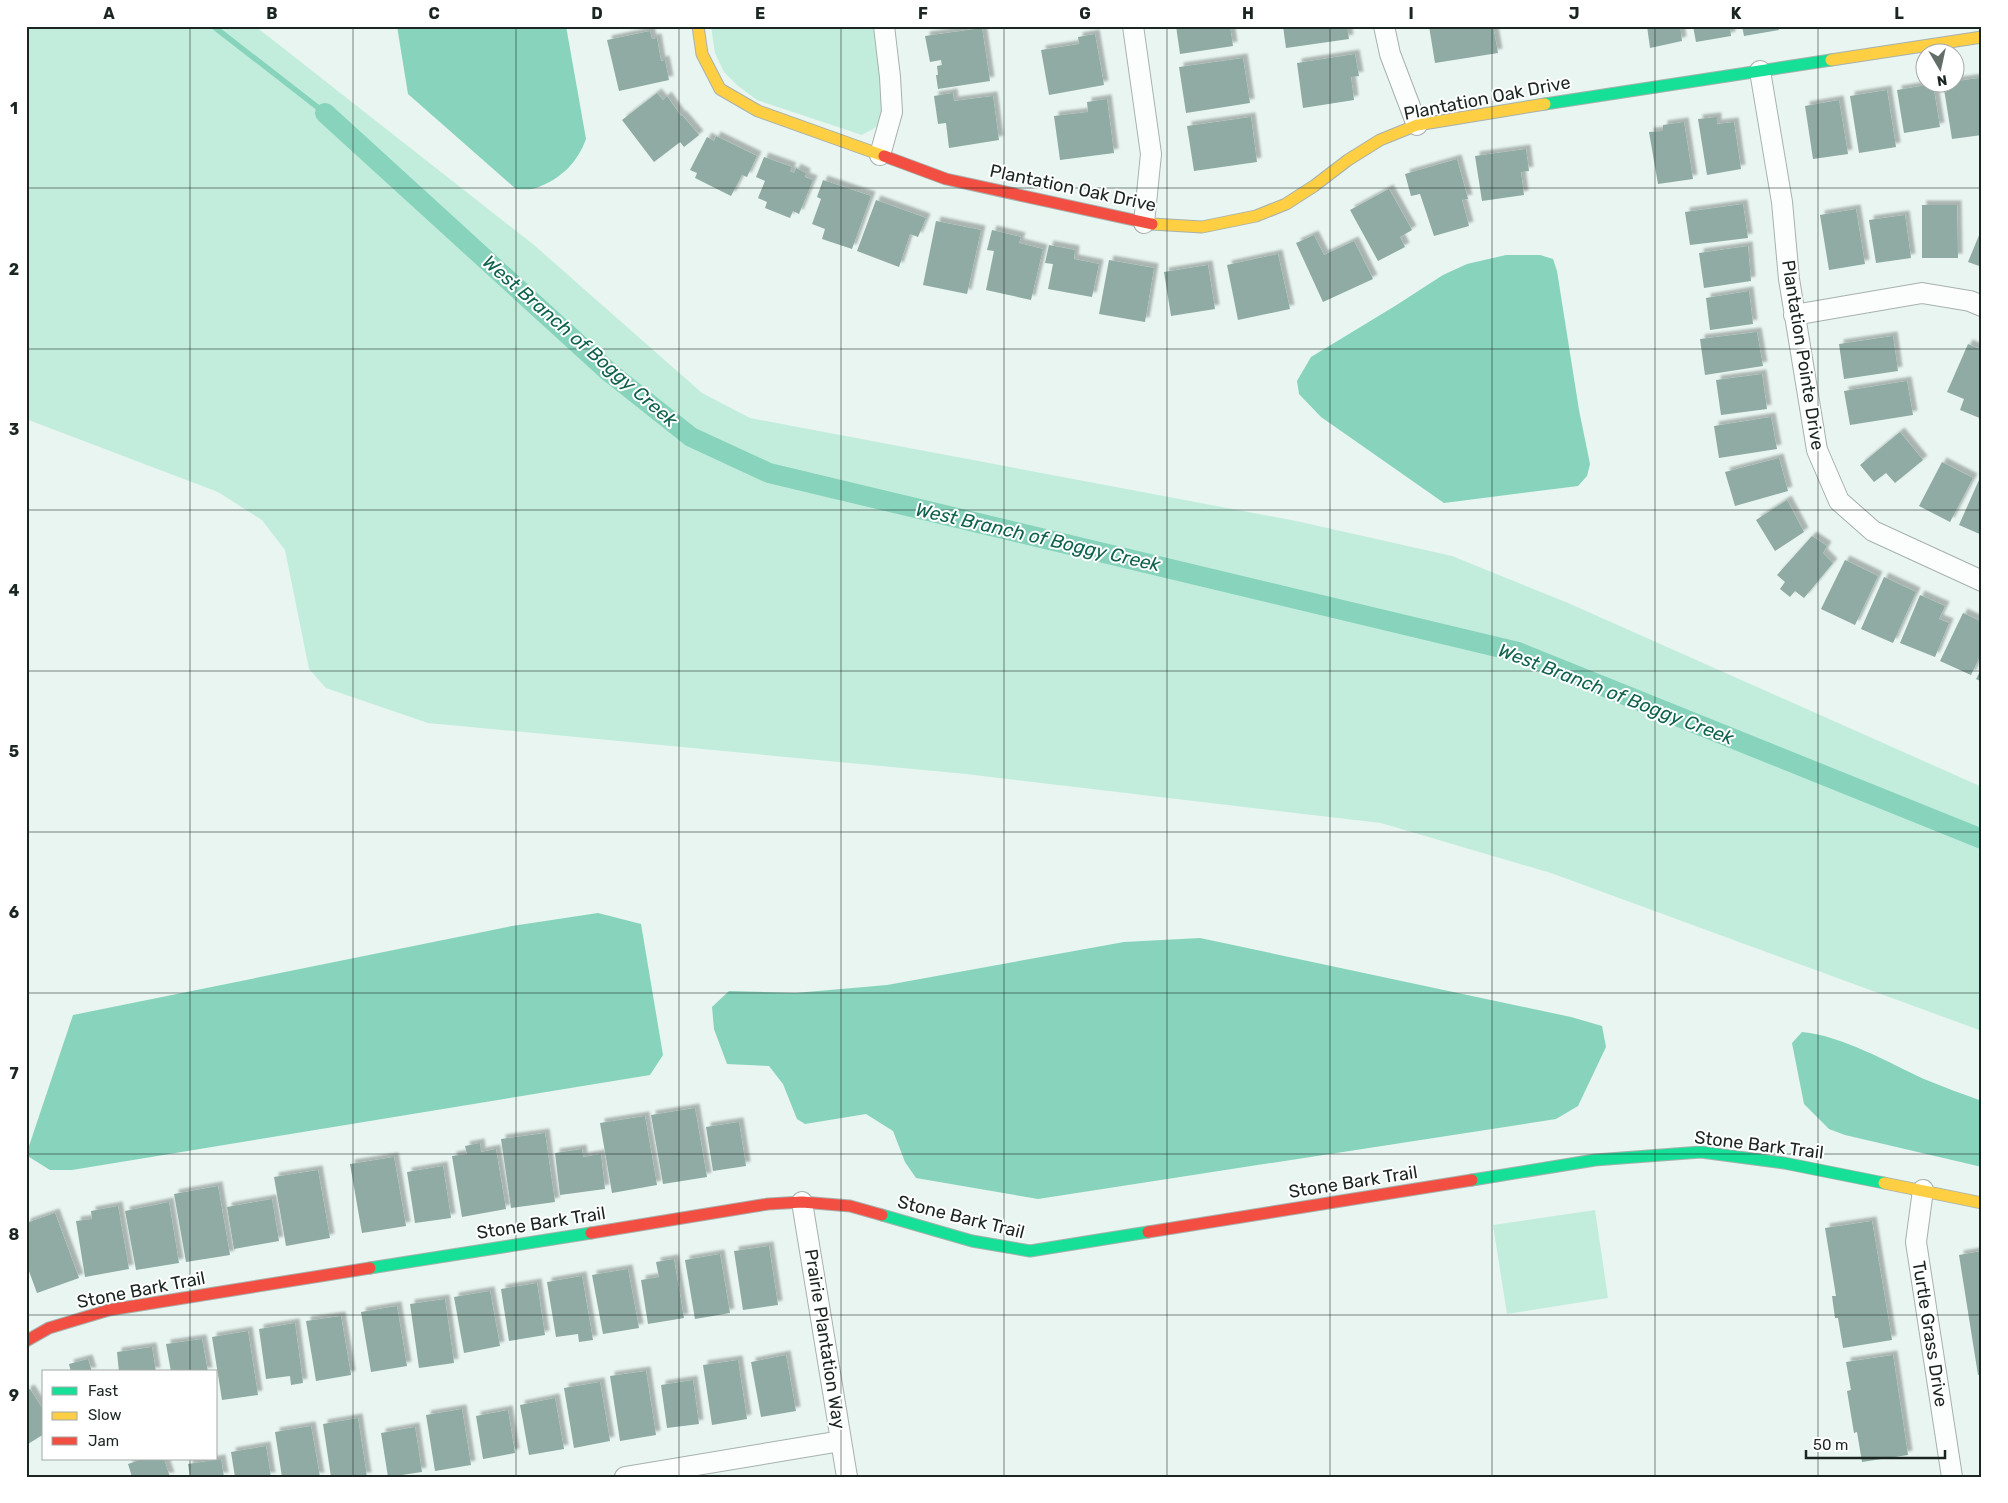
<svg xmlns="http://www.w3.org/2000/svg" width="2008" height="1503" font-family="Rubik,sans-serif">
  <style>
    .green { fill: #c2eddd }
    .water { fill: #87d3bc }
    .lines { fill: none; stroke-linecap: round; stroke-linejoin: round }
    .stream { stroke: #87d3bc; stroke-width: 5.5 }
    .canal { stroke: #87d3bc; stroke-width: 20 }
    .building { fill: #8faba3; filter: url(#shadow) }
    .street-casing { stroke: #a7b1ad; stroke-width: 22 }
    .fast-casing { stroke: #a7b1ad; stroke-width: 13 }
    .slow-casing { stroke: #a7b1ad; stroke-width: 13 }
    .jam-casing { stroke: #a7b1ad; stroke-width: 13 }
    .street { stroke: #fcfefd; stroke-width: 20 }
    .fast { stroke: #16e098; stroke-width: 11 }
    .slow { stroke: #ffcf43; stroke-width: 11 }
    .jam { stroke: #f24e42; stroke-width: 11 }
    .grid { fill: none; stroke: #1b2521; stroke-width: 1; stroke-opacity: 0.55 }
    .labels { text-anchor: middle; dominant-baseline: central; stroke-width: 4; stroke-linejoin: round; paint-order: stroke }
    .street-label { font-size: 18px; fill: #1b2521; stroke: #fff }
    .water-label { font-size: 19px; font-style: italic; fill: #0f634e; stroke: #fff }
    .neatline { fill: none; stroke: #1b2521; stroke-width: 2 }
    .grid-label { font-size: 16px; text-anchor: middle; font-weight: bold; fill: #1b2521 }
  </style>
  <defs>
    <filter id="shadow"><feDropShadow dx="4.5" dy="-4.5" stdDeviation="1" flood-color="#0004"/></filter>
  </defs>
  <rect width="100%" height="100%" fill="#e8f5f0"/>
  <path class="green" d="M26 26H255L534 245 702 393 750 418 1296 521 1452 556 1568 603 1982 787V1031L1551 873 1381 823 966 774 428 723 326 688 309 669 285 550 262 520 218 492 26 419Z
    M711 26H876C880 52 893 96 881 121 878 128 868 131 862 135L757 100 738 86 724 72 715 53Z
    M1595 1210 1608 1298 1507 1314 1493 1225Z"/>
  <path class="water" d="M397 26H566L586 139C577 163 561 179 536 188 531 190 523 189 516 189L408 94Z
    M1506 255H1540L1553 259 1557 271 1579 410 1590 464 1587 476 1578 486 1444 503 1321 417 1299 394 1297 381 1311 357 1395 306 1443 275 1467 264Z
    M598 913 641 924 663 1055 650 1075 72 1170H50L26 1155 73 1015 512 926Z
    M1200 938 1571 1017 1602 1026 1606 1047 1578 1106 1556 1119 1038 1199 916 1178 905 1162 893 1131 866 1114 805 1124 797 1119 783 1084 769 1066 727 1064 714 1029 712 1007 729 991 795 993 887 985 1124 942Z
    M1802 1032C1843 1036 1887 1062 1924 1079 1943 1087 1963 1094 1982 1101V1167L1845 1135 1829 1129 1804 1104 1792 1043Z"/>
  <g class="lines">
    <path class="stream" d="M213 26 325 113"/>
    <path class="canal" d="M325 113 609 372 691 437 769 473 1518 652 1982 839"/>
  </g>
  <path class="building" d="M1176 26H1230L1233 46 1180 54Z
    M1283 26H1347L1349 39 1286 48Z
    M1429 26H1493L1498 53 1435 63Z
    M1647 26H1680L1682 41 1650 48Z
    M1693 26H1730L1731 36 1696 42Z
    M1742 26H1778L1779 30 1744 36Z
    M982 28 990 81 938 89 936 75H938L937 66 942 65 941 60 930 62 925 36Z
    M650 31 652 39 657 38 661 61 665 60 669 80 619 91 607 40Z
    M1095 34 1104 85 1049 95 1041 50 1079 44 1078 37Z
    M1355 54 1359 76 1351 77 1354 100 1303 108 1297 63Z
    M1243 58 1250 103 1186 113 1179 67Z
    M1979 78 1982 93V135L1952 139 1943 83Z
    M1933 84 1940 127 1904 133 1897 90Z
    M1887 90 1896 147 1859 153 1850 96Z
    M657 93 663 100 667 96 681 116 682 115 699 135 684 147 680 142 654 162 622 120Z
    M953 93 954 101 993 96 999 140 949 148 946 123 938 124 934 96Z
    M1107 99 1114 153 1060 160 1054 116 1088 112 1087 102Z
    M1839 100 1848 154 1813 159 1805 106Z
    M1251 117 1257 162 1194 171 1187 126Z
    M1717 117V124L1734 122 1741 169 1707 175 1698 119Z
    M1684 122 1693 179 1658 184 1649 132 1663 131V125Z
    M716 136 757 156 747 177 742 175 731 196 695 178 697 173 690 170 707 137 714 141Z
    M1526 149 1529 171 1521 172 1524 195 1482 201 1475 156Z
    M764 157 792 167 790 171 794 173 796 168 806 173 805 177 813 180 799 214 793 211 790 218 765 208 767 202 758 198 765 181 756 177Z
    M1457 159 1468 199 1462 200 1469 226 1434 236 1420 194 1411 196 1405 174Z
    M823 180 871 196 852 249 822 239 825 229 812 224 821 199 817 197Z
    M1389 189 1412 230 1400 237 1405 247 1378 261 1350 210Z
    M876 200 926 218 918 237 910 234 899 267 857 251Z
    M1743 204 1748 238 1690 245 1685 212Z
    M1922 205H1957L1958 258H1922Z
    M1856 209 1865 264 1829 270 1820 215Z
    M1905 215 1911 258 1876 263 1869 220Z
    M936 221 981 230 967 294 923 285Z
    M1982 228V267L1968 262Z
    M992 230 1021 237 1019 243 1043 249 1031 300 986 290 994 251 987 250Z
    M1314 235 1324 255 1354 241 1373 279 1323 302 1296 243Z
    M1049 245 1075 250 1074 259 1099 264 1092 297 1048 289 1053 264 1045 263Z
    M1748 246 1751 281 1704 288 1699 253Z
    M1278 254 1290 309 1238 320 1227 265Z
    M1109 260 1154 268 1145 322 1099 314Z
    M1208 265 1215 309 1171 316 1164 272Z
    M1749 291 1753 324 1710 330 1706 298Z
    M1757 332 1763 366 1705 375 1700 339Z
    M1893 336 1898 371 1844 379 1839 344Z
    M1968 344 1982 350V419L1960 410 1964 399 1947 392Z
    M1762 374 1767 409 1721 415 1716 380Z
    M1907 381 1913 415 1850 425 1844 391Z
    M1771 417 1777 449 1719 458 1714 426Z
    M1900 432 1923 460 1895 483 1886 473 1874 482 1860 465Z
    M1779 458 1788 491 1735 506 1725 472Z
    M1942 462 1973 478 1950 522 1919 506Z
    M1979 480 1982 481V535L1959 525Z
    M1787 500 1804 532 1775 551 1756 520Z
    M1812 536 1827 546 1823 553 1833 563 1804 598 1795 591 1790 597 1780 589 1785 582 1777 575Z
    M1845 560 1878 576 1855 625 1821 609Z
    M1884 577 1916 592 1893 643 1861 629Z
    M1920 595 1945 606 1939 619 1949 623 1935 657 1900 643Z
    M1963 613 1982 622V652L1971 675 1940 661Z
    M1982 668V682L1976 679Z
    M695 1108 707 1177 663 1184 651 1115Z
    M645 1116 657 1185 612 1193 600 1123Z
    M739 1122 746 1166 713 1171 706 1127Z
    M545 1133 555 1202 511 1208 501 1139Z
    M480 1143 481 1152 496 1149 506 1209 462 1217 452 1156 467 1154 465 1146Z
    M582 1149 583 1157 601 1154 605 1189 560 1195 555 1153Z
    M394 1157 406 1226 362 1233 350 1164Z
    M443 1166 451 1218 415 1223 407 1172Z
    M318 1170 330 1238 286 1246 274 1177Z
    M218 1186 230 1255 186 1262 174 1194Z
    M272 1199 279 1241 234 1249 227 1207Z
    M169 1202 179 1263 136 1270 125 1211Z
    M118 1206 129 1269 85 1277 76 1221 92 1219 91 1211Z
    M55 1213 79 1278 37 1293 26 1263V1223Z
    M1872 1221 1892 1340 1843 1348 1838 1318H1835L1832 1296H1836L1825 1228Z
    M769 1246 778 1305 743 1310 734 1251Z
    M1982 1251V1374L1978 1375 1959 1255Z
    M720 1254 730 1313 695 1319 685 1260Z
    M674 1259 684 1318 648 1324 641 1280 659 1277 656 1262Z
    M628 1269 639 1328 603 1334 592 1275Z
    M582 1276 593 1340 579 1342 578 1334 556 1337 547 1282Z
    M537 1283 545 1335 509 1341 501 1289Z
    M490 1291 500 1346 464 1353 454 1297Z
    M445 1299 454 1363 419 1368 410 1304Z
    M397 1306 407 1366 371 1372 361 1312Z
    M341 1316 351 1375 316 1381 306 1321Z
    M295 1323 303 1383 291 1385 290 1376 266 1379 259 1329Z
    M248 1331 258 1395 222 1400 212 1337Z
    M202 1339 208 1372H171L166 1344Z
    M152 1347 156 1372H119L117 1352Z
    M786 1355 796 1411 761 1417 751 1362Z
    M1893 1355 1908 1455 1862 1462 1857 1432 1854 1433 1847 1391 1851 1390 1846 1362Z
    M88 1359 92 1372H71L69 1364Z
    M738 1360 747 1419 712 1425 703 1365Z
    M646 1371 656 1435 620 1441 610 1376Z
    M693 1380 699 1424 667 1428 661 1385Z
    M600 1382 610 1441 574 1448 564 1388Z
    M30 1389 44 1411V1434L28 1444 26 1442V1391Z
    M555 1398 564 1449 529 1455 520 1405Z
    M462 1409 471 1465 435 1471 426 1415Z
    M508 1410 515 1453 483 1459 476 1416Z
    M358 1418 367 1477H331L323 1424Z
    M311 1426 320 1477H282L275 1432Z
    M415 1427 422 1472 388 1477 381 1433Z
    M266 1446 271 1477H235L231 1452Z
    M143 1459H164L170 1477H132L128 1464Z
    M221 1459 224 1477H190L188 1464Z"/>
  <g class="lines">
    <g class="street-casing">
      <path id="street" d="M1133 26 1151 154 1144 223
        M1384 26 1390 54 1417 125
        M1760 71 1782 202 1789 279 1817 450 1839 501 1873 531 1982 581
        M880 155 892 112 890 77 884 26
        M1794 315 1922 293 1970 301 1982 306
        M1923 1190 1916 1242 1952 1477
        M802 1202 847 1477
        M625 1477 841 1441"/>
    </g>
    <g class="fast-casing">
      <path id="fast" d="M1545 104 1831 60
        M1472 1180 1595 1160 1701 1152 1784 1163 1884 1183
        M882 1215 972 1241 1030 1251 1148 1232
        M370 1268 591 1233"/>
    </g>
    <g class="slow-casing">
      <path id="slow" d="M698 26 702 54 720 89 758 111 884 156
        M1831 60 1982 37
        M1152 224 1202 227 1256 216 1286 204 1314 186 1348 160 1380 140 1417 125 1545 104
        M1884 1183 1982 1203"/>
    </g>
    <g class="jam-casing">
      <path id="jam" d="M884 156 946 179 1152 224
        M1148 1232 1472 1180
        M591 1233 768 1204 802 1202 850 1206 882 1215
        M26 1341 49 1328 109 1310 370 1268"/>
    </g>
    <use href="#street" class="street"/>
    <use href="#fast" class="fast"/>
    <use href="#slow" class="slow"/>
    <use href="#jam" class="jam"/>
  </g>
  <path class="grid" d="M190 26V1372M353 26V1477M516 26V1477M679 26V1477M841 26V1477M1004 26V1477M1167 26V1477M1330 26V1477M1492 26V1477M1655 26V1477M1818 26V1477M26 188H1982M26 349H1982M26 510H1982M26 671H1982M26 832H1982M26 993H1982M26 1154H1982M26 1315H1982M190 1459V1477"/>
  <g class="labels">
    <g class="street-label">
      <text transform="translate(1487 98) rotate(-11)">Plantation Oak Drive</text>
      <text transform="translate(1073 188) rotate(12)">Plantation Oak Drive</text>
      <text transform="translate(1803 355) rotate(81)">Plantation Pointe Drive</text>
      <text transform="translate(1759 1145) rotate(7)">Stone Bark Trail</text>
      <text transform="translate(1353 1182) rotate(-9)">Stone Bark Trail</text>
      <text transform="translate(961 1217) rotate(14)">Stone Bark Trail</text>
      <text transform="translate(541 1223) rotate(-9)">Stone Bark Trail</text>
      <text transform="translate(141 1290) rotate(-11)">Stone Bark Trail</text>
      <text transform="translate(1930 1334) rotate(81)">Turtle Grass Drive</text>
      <text transform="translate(825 1339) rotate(81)">Prairie Plantation Way</text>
    </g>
    <g class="water-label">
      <text transform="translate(580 341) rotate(41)">West Branch of Boggy Creek</text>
      <text transform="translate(1038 537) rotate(13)">West Branch of Boggy Creek</text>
      <text transform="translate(1616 694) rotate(21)">West Branch of Boggy Creek</text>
    </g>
  </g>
  <rect width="2008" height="1503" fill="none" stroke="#ffffff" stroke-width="55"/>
  <rect x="42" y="1370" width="175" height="90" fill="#ffffff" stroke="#a4a8a6"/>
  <rect x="52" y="1387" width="25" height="8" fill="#16e098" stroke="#a4a8a6"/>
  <text x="88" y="1396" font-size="15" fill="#1b2521">Fast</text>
  <rect x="52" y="1412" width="25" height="8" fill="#ffcf43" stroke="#a4a8a6"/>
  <text x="88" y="1420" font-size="15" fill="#1b2521">Slow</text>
  <rect x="52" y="1437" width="25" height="8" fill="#f24e42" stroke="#a4a8a6"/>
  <text x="88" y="1446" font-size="15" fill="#1b2521">Jam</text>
  <g transform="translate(1940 68) rotate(171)"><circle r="24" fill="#ffffff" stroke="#a4a8a6"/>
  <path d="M0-4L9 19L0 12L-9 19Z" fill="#636e69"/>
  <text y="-8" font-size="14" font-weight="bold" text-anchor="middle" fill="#1b2521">N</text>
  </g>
  <path d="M1806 1450v8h139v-8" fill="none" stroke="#1b2521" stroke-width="2.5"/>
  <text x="1813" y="1450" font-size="15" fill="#1b2521" stroke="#ffffff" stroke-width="4" paint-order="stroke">50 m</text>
  <rect x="28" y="28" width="1952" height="1448" class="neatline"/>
  <g class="grid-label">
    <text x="109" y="19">A</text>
    <text x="272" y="19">B</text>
    <text x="434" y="19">C</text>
    <text x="597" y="19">D</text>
    <text x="760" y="19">E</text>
    <text x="923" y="19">F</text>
    <text x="1085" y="19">G</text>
    <text x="1248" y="19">H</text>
    <text x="1411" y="19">I</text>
    <text x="1574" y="19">J</text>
    <text x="1736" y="19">K</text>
    <text x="1899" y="19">L</text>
    <text x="14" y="114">1</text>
    <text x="14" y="275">2</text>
    <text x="14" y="435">3</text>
    <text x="14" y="596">4</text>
    <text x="14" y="757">5</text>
    <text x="14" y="918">6</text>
    <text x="14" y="1079">7</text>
    <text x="14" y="1240">8</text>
    <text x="14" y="1401">9</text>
  </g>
</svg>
